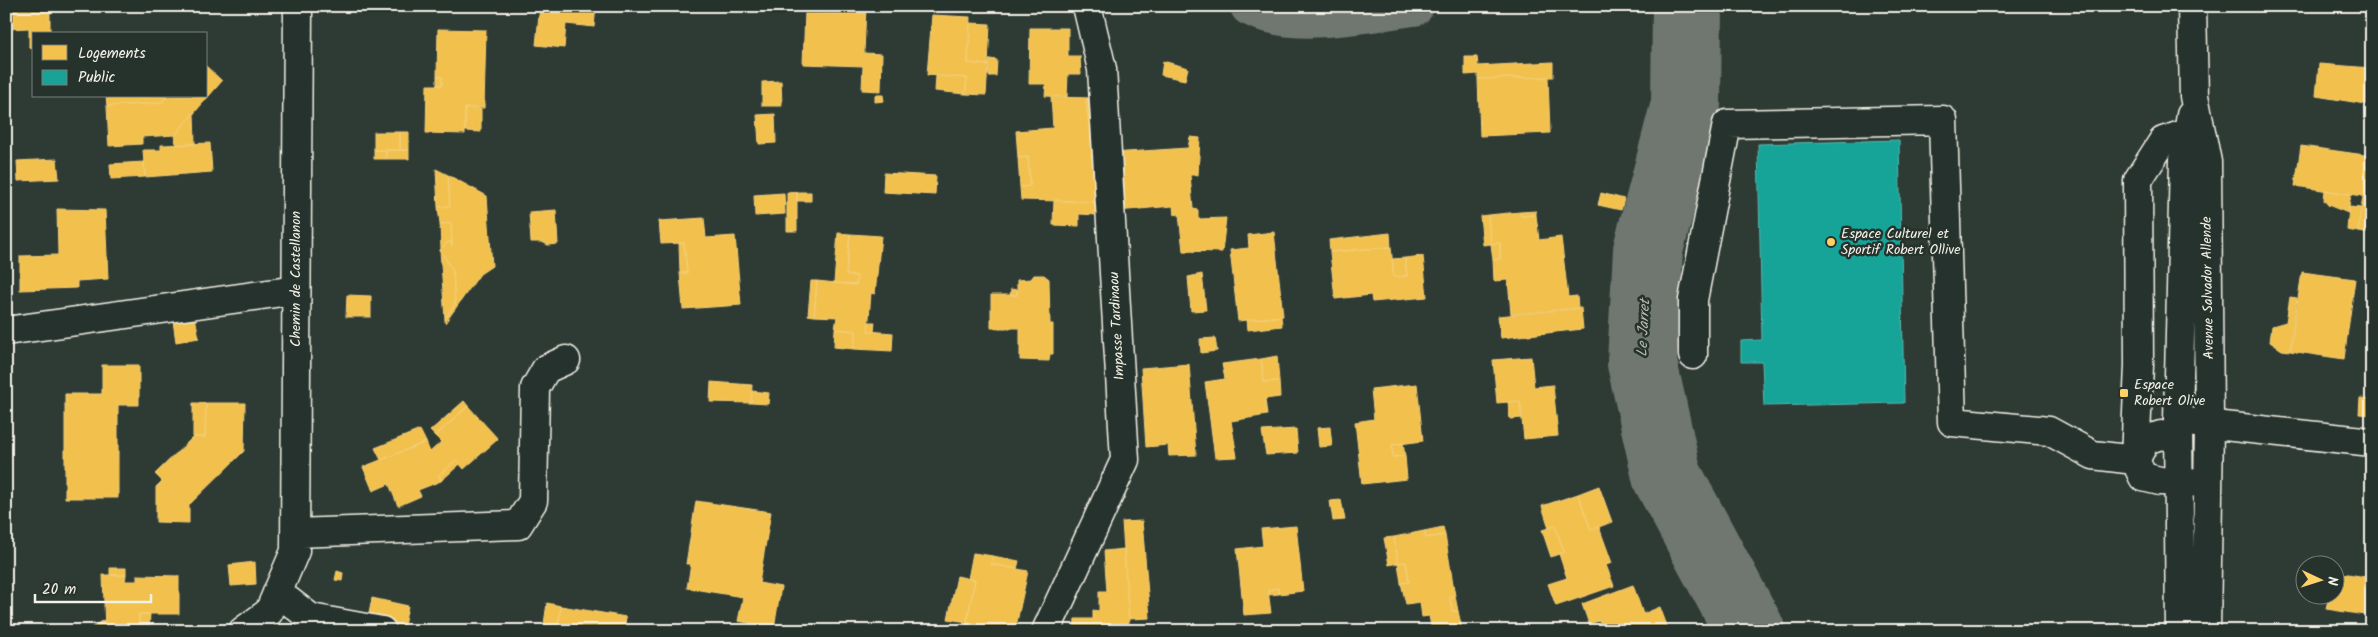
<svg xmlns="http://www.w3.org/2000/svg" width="2378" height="637" font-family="Kalam,sans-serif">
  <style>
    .homes { fill: #f2c14e; stroke: #f3cf7c }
    .public { fill: #17a398; stroke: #59bab0 }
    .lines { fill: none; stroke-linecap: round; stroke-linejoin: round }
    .canal { stroke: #6f7770; stroke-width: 40 }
    .river { stroke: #6f7770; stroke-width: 70 }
    .minor-casing { stroke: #f4f1e8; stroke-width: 31 }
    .major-casing { stroke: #f4f1e8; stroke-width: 31 }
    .minor { stroke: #26332d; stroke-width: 28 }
    .major { stroke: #26332d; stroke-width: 28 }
    .poi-dot { fill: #ffd166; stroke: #26332d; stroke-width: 2 }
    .labels { text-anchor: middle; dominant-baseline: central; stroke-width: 5; stroke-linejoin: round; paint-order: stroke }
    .poi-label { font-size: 14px; fill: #f4f1e8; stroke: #26332d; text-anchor: start }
    .street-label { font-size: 14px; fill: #f4f1e8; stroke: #26332d }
    .water-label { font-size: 15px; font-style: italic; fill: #b8bab2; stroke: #26332d }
  </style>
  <rect width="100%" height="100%" fill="#2e3b34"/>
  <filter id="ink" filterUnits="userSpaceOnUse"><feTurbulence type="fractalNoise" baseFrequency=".02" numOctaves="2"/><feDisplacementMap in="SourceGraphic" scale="10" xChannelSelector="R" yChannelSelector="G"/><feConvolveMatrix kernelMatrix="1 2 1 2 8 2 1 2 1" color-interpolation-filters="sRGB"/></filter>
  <g filter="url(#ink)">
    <path class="homes" d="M6 6 50 9V34H34V47L29 48V28L6 29Z
      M540 6H596L594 27 566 24 564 48 536 45Z
      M823 6H844L843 14 823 13Z
      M844 6H866L864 53 882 54 881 91 862 90 863 66 803 64 805 12 843 14Z
      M932 15 970 17 968 63 988 65 986 95 965 94 967 78 927 75Z
      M970 23 990 24 988 65 968 63Z
      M1030 28H1068V56H1080L1081 74H1068L1067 97 1045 96 1046 84H1029Z
      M438 29 486 30 484 108H465V134L426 133 427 85H442V77L437 76Z
      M1465 57H1477L1478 66 1553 62V77L1478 79V74L1465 75Z
      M990 59 997 60 996 76H989L988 65Z
      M1163 61 1188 68 1185 80 1161 75Z
      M2319 64 2372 68V105L2316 96Z
      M206 66 222 81 175 135 142 137V144L109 146 107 106 161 103 167 96H206Z
      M437 76 442 77V85H437Z
      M936 76 967 78 965 94 935 91Z
      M1548 77 1550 133 1480 136 1478 79Z
      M781 81 782 106H762V82Z
      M875 95H883L884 101 875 102Z
      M106 96H167L161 103 107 106Z
      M1051 97 1092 98 1086 100 1089 126 1094 125 1101 202 1021 200 1020 187 1030 186 1028 157 1018 158 1016 131 1053 128Z
      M1092 99 1094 125 1089 126 1086 100Z
      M465 108 481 109V132L465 131Z
      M194 113 195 144 176 145 175 135Z
      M775 114 776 143 759 144 757 115Z
      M374 132H400V150H374Z
      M400 132H409V150H400Z
      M1190 137 1200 138 1198 175H1190L1193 209 1198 210V219L1226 218 1222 252 1183 251 1179 214 1174 215 1173 206 1117 211 1112 153 1188 148Z
      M210 143 212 172 145 177 143 150H161V145Z
      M2301 146 2372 156V234L2358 232 2363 196 2295 186Z
      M374 150H386V159H374Z
      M386 150H409V159H386Z
      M1028 157 1030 186 1020 187 1018 158Z
      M57 159 59 179 18 181 17 161Z
      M144 162 145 177 111 179 110 164Z
      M436 169 448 175 450 206 438 207Z
      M884 173 936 176 935 195 883 192Z
      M448 175 487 196 492 266 480 274 445 323V319L455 304 453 271 440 250 449 241 452 246 451 223 440 224 438 207 450 206Z
      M2325 190 2351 194 2348 213 2328 205 2324 200Z
      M797 192H811V201H797Z
      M797 192V231H787V193Z
      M784 193 785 214 755 216 754 195Z
      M1601 193 1624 199 1621 210 1598 205Z
      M1054 200 1097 202V215L1079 214V226L1053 225Z
      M2349 207 2361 208 2358 232 2347 230Z
      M57 209 105 210 108 279 77 281V288L20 290V256L58 255Z
      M556 210 558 244 548 245 542 242H531L529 212Z
      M1536 211V215L1521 216 1520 212Z
      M1520 212 1521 216 1536 215 1539 240 1561 237 1568 297 1577 296 1578 308 1511 314 1508 280 1494 281 1493 260 1500 259V243L1491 244 1488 215Z
      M1488 215 1491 244 1483 245 1480 216Z
      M704 218 706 238 735 236 741 305 683 309 680 273H687L684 243 661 244 659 221Z
      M451 223 452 246 449 241 441 249 440 224Z
      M1274 232 1283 316 1238 321 1230 250 1249 248 1248 235Z
      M838 233 850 234 846 275 857 276 856 285 834 283Z
      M1390 233 1391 247 1330 252 1329 240Z
      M850 234 881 236 875 294 871 293 868 331 893 333 892 351 854 349 856 331 835 329 837 317 814 316 817 281 856 285 857 276 846 275Z
      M679 243H684L687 273H680Z
      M1500 243V259L1493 260 1491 244Z
      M1391 247 1394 277 1407 276 1405 258 1423 256 1427 297 1372 302 1371 295 1335 299 1330 252Z
      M440 250 453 271 455 304 445 319Z
      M1405 258 1407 276 1394 277 1392 259Z
      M2302 272 2355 279 2344 359 2290 351Z
      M1202 274 1206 310 1191 311 1188 277Z
      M1034 275H1044L1049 279 1050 324H1053V354H1050L1049 361 1020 360V328H991V295H1017V280L1031 279Z
      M811 281H817L814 316 808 315Z
      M1011 289 1017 290V295H1010Z
      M347 295 371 296V317H346Z
      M2290 297 2297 298 2290 351 2282 350 2270 342 2272 326 2286 322Z
      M1581 308 1583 329 1501 338 1498 316Z
      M1281 316 1282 326 1248 330 1247 320Z
      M195 317 199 338 176 342 173 321Z
      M869 322H875L874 332 868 331Z
      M835 329 856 331 854 349 834 347Z
      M1215 338 1217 351 1201 353 1200 339Z
      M1277 356 1279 381 1264 382 1261 359Z
      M1531 357 1534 387 1553 385 1558 436 1524 439 1520 401 1497 403 1493 360Z
      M1261 359 1264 382 1279 381 1280 397 1265 399 1267 415 1231 421 1237 457 1215 458 1205 382 1225 379 1222 364Z
      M1189 364 1196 455 1169 456 1168 445 1146 447 1141 368Z
      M102 365H139V405H118V498H65V394H102Z
      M711 382 752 385 751 403 710 402Z
      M1417 384 1423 441 1392 445 1393 457 1405 456 1407 479 1362 484 1355 422 1374 419 1371 389Z
      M752 391 769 393 768 404 751 403Z
      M2360 398 2372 399V415L2359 414Z
      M464 401 468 406 435 436 430 431Z
      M1520 401 1522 418 1510 419 1508 402Z
      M193 403H206L205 437H193Z
      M206 403H245L244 451 189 505V523L156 522V487L162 481 155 474 193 437H205Z
      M468 406 498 439 464 469 456 460 439 475 441 481 418 490 421 496 398 506 389 484 373 491 363 467 426 442 430 452 441 442 435 436Z
      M1330 427 1332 446 1319 447 1317 428Z
      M1296 429 1298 453 1266 455 1262 431Z
      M420 430 426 442 381 460 375 448Z
      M1403 443 1405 456 1393 457 1392 445Z
      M456 460 460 464 441 481 439 475Z
      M1599 486 1612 522 1591 530 1578 494Z
      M1578 494 1591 530 1599 527 1612 563 1606 565 1614 586 1556 606 1548 584 1567 578 1559 554 1564 552 1555 526 1549 528 1542 506Z
      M1341 500 1345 520 1333 521 1330 501Z
      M696 501 771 512 759 583 781 587 774 628 738 621 743 597 687 588 691 564H686Z
      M1142 521 1150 618 1129 619 1122 522Z
      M1296 526 1303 591 1279 594 1278 588 1268 590 1271 613 1244 615 1237 549 1263 546 1261 529Z
      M1555 526 1564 552 1551 557 1542 530Z
      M1443 527 1445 535 1426 538 1424 531Z
      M1424 531 1426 538 1445 535 1455 596 1450 597 1452 611H1458L1462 629 1432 631 1429 616 1422 617 1420 602 1406 604 1401 583 1409 582 1406 562 1398 563 1394 537Z
      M1394 537 1398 563 1389 565 1384 538Z
      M1124 549 1129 623 1121 624V631H1074L1075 619H1093V610L1099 611V591H1107L1104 551Z
      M973 553 993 556 991 564 1028 571 1015 631H965L975 580 968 579Z
      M993 556 1019 561 1017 569 991 564Z
      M255 562 256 584 231 586 229 565Z
      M1406 562 1409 582 1401 583 1398 563Z
      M110 568H126V575H110Z
      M337 571 343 573 342 581 335 580Z
      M2336 572 2372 578V616L2326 609 2329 594H2336Z
      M103 575H126L125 581H137V575L179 576V614H139V624L143 631H105Z
      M957 576 975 580 967 622 948 619Z
      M1633 585 1643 614 1660 607 1669 631H1603L1599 621 1589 624 1582 604Z
      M1278 588 1279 594 1269 595 1268 590Z
      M1455 596 1458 611H1452L1450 597Z
      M372 598 408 606 404 626 368 619Z
      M547 603 561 606 557 631H543Z
      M561 606 626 617 624 631H557Z
      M139 614H150L149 631H143L139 624Z
      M103 620 106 623 105 631H87Z"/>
    <path class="public" d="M1899 140 1904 403 1764 406 1762 362H1741V341L1762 340 1758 144Z"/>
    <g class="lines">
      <path class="canal" d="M1250 6C1295 29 1366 12 1414 6"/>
      <path class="river" d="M1687 6 1686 104 1648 250 1642 363 1667 476 1750 631"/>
      <g class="minor-casing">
        <path id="minor" d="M6 331 296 290
          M1693 355V300L1727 124 1943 120 1952 422 2049 431 2093 455 2135 460 2139 365 2138 180 2163 141 2187 133
          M2178 421 2372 442
          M2178 438 2161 435 2146 440 2135 460 2143 477 2160 481 2207 483
          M295 533 518 525 533 501 535 388 546 369 566 360
          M277 592 311 618 382 631
          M243 631 269 612 295 551 298 6
          M1046 631 1125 460 1102 69 1087 6"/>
      </g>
      <g class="major-casing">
        <path id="major" d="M2192 6 2194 96 2207 162 2209 425 2206 631
          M2180 631 2178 421 2184 159 2191 115"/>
      </g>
      <use href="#minor" class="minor"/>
      <use href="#major" class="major"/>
    </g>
  </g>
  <g class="poi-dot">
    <circle cx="1831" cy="242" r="5"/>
    <rect x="2119" y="388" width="10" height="10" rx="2.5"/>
  </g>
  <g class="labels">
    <g class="poi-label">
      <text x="1841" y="234">Espace Culturel et<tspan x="1841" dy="16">Sportif Robert Ollive</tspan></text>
      <text x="2134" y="385">Espace<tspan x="2134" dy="16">Robert Olive</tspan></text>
    </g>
    <g class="street-label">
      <text transform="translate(296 279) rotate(-90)">Chemin de Castellanon</text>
      <text transform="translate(2208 288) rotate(-91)">Avenue Salvador Allende</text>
      <text transform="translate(1117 326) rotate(-93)">Impasse Tardinaou</text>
    </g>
    <g class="water-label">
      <text transform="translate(1644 328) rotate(-87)">Le Jarret</text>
    </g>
  </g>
  <rect width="2378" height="637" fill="none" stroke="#26332d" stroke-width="25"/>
  <rect x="12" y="12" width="2353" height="612" fill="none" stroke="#f4f1e8" stroke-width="2" filter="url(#ink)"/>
  <rect x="32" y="32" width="175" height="65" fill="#26332d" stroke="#787f78"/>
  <rect x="42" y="45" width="25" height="15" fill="#f2c14e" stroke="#787f78"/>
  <text x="78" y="58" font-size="15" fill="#f4f1e8">Logements</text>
  <rect x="42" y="70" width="25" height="15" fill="#17a398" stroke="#787f78"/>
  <text x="78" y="82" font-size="15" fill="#f4f1e8">Public</text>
  <g transform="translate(2320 580) rotate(94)"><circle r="24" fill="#26332d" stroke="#787f78"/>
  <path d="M0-4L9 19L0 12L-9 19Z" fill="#ffd166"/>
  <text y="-8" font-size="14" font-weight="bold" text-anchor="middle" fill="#f4f1e8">N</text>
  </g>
  <path d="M35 594v8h116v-8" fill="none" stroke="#f4f1e8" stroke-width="2.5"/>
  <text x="42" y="594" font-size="15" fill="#f4f1e8" stroke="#26332d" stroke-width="4" paint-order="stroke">20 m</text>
</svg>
